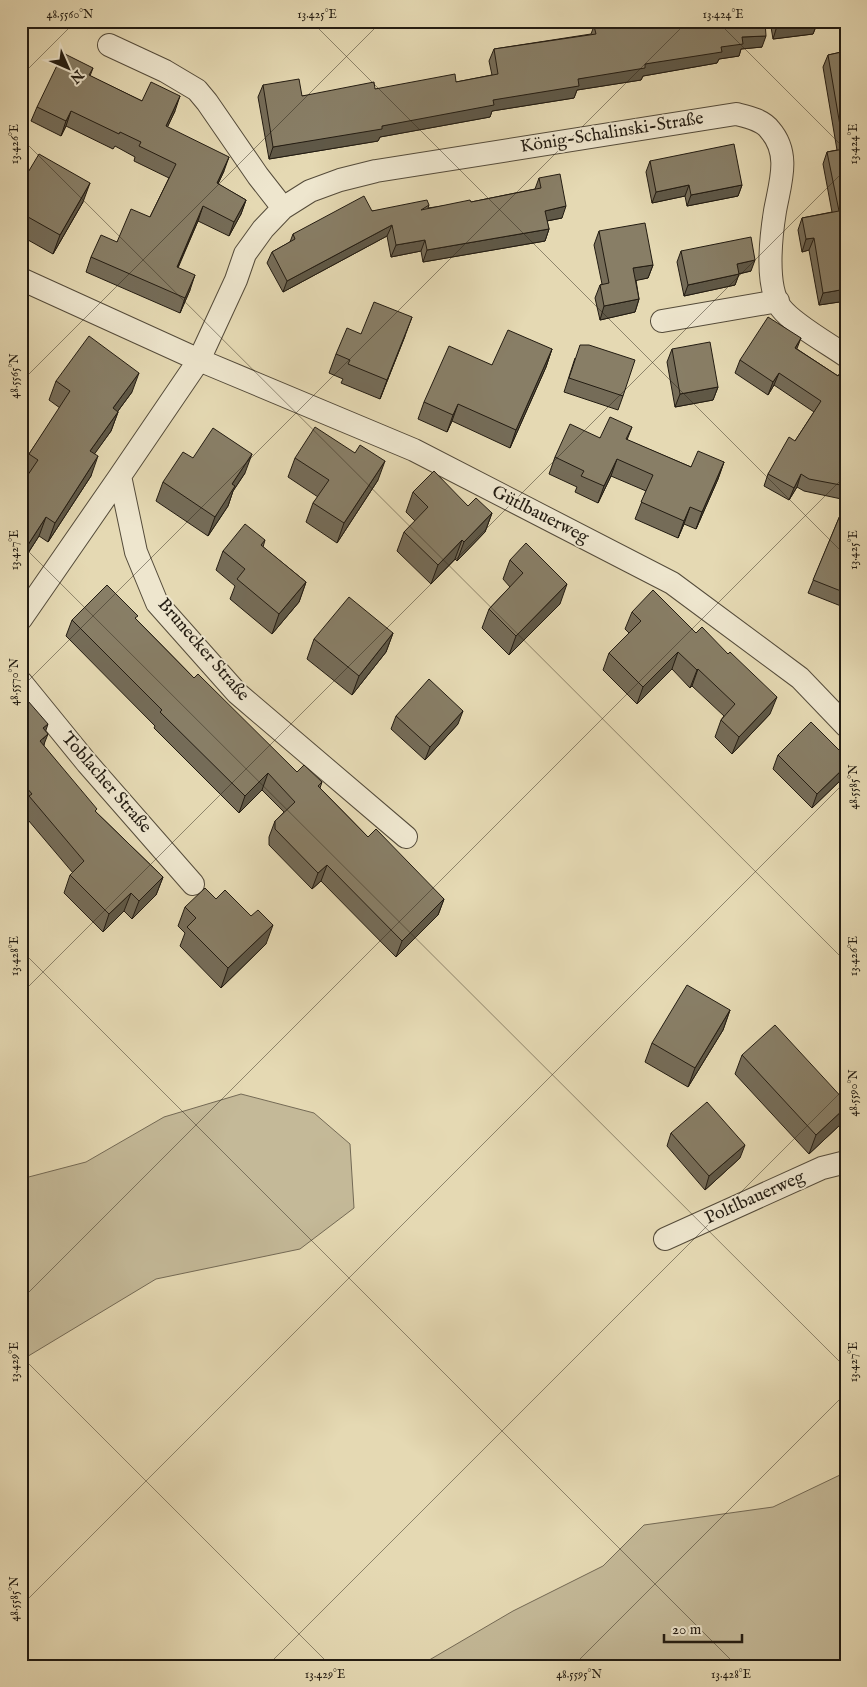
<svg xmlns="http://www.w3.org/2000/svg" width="867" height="1687" font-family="'IM FELL English',serif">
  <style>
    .green { fill: #c4b998; stroke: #746a55 }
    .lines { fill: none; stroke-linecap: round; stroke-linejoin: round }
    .street-casing { stroke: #544b3a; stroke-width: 24 }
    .street { stroke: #eee6ce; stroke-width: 22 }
    .wall { fill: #756c58; stroke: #231c12 }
    .shaded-wall { fill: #5f5847; stroke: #231c12 }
    .building { fill: #887e66; stroke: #231c12 }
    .ticks { fill: none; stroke: #231c12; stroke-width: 1; stroke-opacity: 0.45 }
    .labels { text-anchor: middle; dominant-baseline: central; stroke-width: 4; stroke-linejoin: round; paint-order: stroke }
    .street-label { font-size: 18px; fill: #231c12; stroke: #eee6ce }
    .neatline { fill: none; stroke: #231c12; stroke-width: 2 }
    .ticks-label { font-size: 12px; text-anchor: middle; fill: #231c12 }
  </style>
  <rect width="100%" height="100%" fill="#e5d9b3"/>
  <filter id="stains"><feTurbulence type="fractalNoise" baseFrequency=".004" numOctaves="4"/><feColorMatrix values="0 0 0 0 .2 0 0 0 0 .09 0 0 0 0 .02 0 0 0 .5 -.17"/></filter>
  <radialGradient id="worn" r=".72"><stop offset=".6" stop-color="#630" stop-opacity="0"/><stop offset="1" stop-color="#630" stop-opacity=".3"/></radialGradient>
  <path class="green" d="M241 1094 314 1113 350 1144 354 1208 300 1249 156 1279 25 1358H21V1179L86 1162 164 1117Z
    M846 1463V1666H419L513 1611 603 1566 644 1525 773 1507 840 1475Z"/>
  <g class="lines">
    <g class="street-casing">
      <path id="street" d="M109 45 165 71 197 90 207 102 258 176 283 208
        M21 279 199 360 414 450 672 583 800 678 846 726
        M662 321 778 301
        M21 619 120 476
        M21 682 87 763 193 884
        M406 837 237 693 157 603 136 552 120 476 199 360 236 280 245 254 263 229 283 208 310 191 340 180 376 171 736 114C748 117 763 120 770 130 791 154 780 183 775 211 771 236 765 287 781 308 793 324 829 344 846 356
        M665 1239 822 1168 846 1162"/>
    </g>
    <use href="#street" class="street"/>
  </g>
  <path class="wall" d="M770 21H818L813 34 773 39Z
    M638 25 762 47 741 49 739 56 719 59 717 63 643 76 641 80 577 90 574 98 492 111 490 117 380 137 378 141 269 159 258 97 263 85 302 96 456 82 492 75 489 61 494 49 591 34 594 26Z
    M846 51V301L819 305 809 250 802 252 798 230 802 218 832 212 823 164 827 152 837 150 823 67 828 55Z
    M93 68 90 76 142 101 175 111 167 127 224 171 218 184 246 200 241 214 229 236 198 221 178 268 190 290 180 313 86 272 91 257 117 242 150 217 169 178 134 161 135 157 115 146 113 149 66 126 61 136 31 121 37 107Z
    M650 161 742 185 738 196 687 206 685 196 652 203 646 172Z
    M539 178 562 218 547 221 549 229 545 241 423 262 421 251 391 257 387 236 283 292 267 263 272 252 290 242 293 234 372 211 429 205 428 208 471 202 535 189Z
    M21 184 83 202 53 254 21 236Z
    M599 231 653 265 648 278 636 280 639 299 635 312 600 320 595 298 600 285 602 284 594 245Z
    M681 251 751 271 739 274 735 285 684 296 677 262Z
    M361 334 405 336 380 399 341 383 343 379 329 373 336 354Z
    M552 349 546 367 510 448 452 421 447 432 418 419 424 402 492 365Z
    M672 349 718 387 713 400 675 407 667 362Z
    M797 349 838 376 846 367V500L804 491 797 487 789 500 764 486 768 474 795 441 814 412 774 385 768 395 735 373 740 360Z
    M575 358 623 396 618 410 564 392Z
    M56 381 132 392 118 411V412L111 431 94 454 91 476 48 542 39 536 21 564V485L27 476 22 473 29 454 60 408 49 400Z
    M632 427 627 440 691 467 724 462 718 479 696 529 684 524 678 538 635 519 646 491 611 476 598 503 575 492 577 487 549 474 555 457 600 438Z
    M355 453 378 480 337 543 306 522 313 503 318 497 288 477 295 458Z
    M193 458 245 473 233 491 228 506 208 536 156 501 163 482Z
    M413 492 468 506 492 513 485 532 457 561 455 559 431 584 397 551 404 532 415 521 406 512Z
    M846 501V608L808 593Z
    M265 540 263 547 306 582 299 602 272 634 230 599 235 586 216 570 223 551Z
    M510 560 560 604 509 655 482 628 489 609 510 587 503 579Z
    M632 612 770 714 732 754 715 737 721 720 724 716 692 686 690 688 672 669 637 704 603 670 609 653 629 633 625 629Z
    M136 619 194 678 297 772 322 782 320 788 368 837 444 899 438 915 396 957 321 881 312 889 269 845V837L275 821 284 812 262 790 239 813 154 728 155 726 66 636 72 620Z
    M393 633 386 652 352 695 307 659 314 639Z
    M21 707 45 731 44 746 96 812 163 877 156 895 132 919 124 911 103 932 64 893 70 875 73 873 23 814 24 810 21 807Z
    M396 716 458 724 425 760 391 729Z
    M778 755 846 775 812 808 773 769Z
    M216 899 251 916 266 944 221 988 180 946 185 933 178 926 185 907Z
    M730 1010 723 1030 688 1087 645 1062 652 1043Z
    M742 1055 846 1102V1112L841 1124 809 1154 735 1074Z
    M671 1133 740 1158 705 1190 667 1146Z"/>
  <path class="shaded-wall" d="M818 21 813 34 773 39 777 26Z
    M766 36 762 47 741 49 739 56 719 59 717 63 643 76 641 80 577 90 574 98 492 111 490 117 380 137 378 141 269 159 273 147 382 126 493 100 578 79 721 47 742 37Z
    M180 96 175 111 161 141 166 126Z
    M71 111 66 126 61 136 66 121Z
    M229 157 224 171 211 198 217 183Z
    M90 183 83 202 53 254 60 235Z
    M689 185 685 196 652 203 656 192Z
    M742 185 738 196 687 206 691 195Z
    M246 200 241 214 229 236 234 222Z
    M203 206 198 221 171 282 177 267Z
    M566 206 562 218 541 222 545 211Z
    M392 225 387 236 283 292 287 281Z
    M549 229 545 241 423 262 427 250Z
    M814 238 809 250 802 252 806 239Z
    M425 240 421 251 391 257 396 245Z
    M755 260 751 271 733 275 737 264Z
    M653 265 648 278 629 282 633 268Z
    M739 274 735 285 684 296 688 285Z
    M195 275 190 290 180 313 185 298Z
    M846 289V301L819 305 823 293Z
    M639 299 635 312 600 320 604 306Z
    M412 317 405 336 380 399 387 380Z
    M801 338 796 351 795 348Z
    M552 349 546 367 510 448 516 430Z
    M139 373 132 392 106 427 113 408Z
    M779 373 774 385 768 395 773 382Z
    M718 387 713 400 675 407 680 394Z
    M458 404 452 421 447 432 453 415Z
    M118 412 111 431 83 470 90 451Z
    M252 454 245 473 233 491 228 506 208 536 215 517 232 484Z
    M98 456 91 476 48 542 55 523Z
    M617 459 611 476 598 503 604 486Z
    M385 461 378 480 337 543 344 523Z
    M724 462 718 479 696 529 702 512Z
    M801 474 797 487 789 500 794 488Z
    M690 507 684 524 678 538 684 521Z
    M492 513 485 532 457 561 464 542Z
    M46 517 39 536 21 564V556L22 554Z
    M462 540 455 559 431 584 438 565Z
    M306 582 299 602 272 634 279 614Z
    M567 584 560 604 509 655 516 636Z
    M393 633 386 652 352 695 359 676Z
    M678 652 672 669 637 704 643 687Z
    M698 669 692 686 690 688 697 670Z
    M777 697 770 714 732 754 739 737Z
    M463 711 458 724 425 760 430 747Z
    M48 724 43 739 48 734 41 752 39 744 43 728Z
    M846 766V775L812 808 817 794Z
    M268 773 262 790 239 813 245 796Z
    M327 865 321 881 312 889 318 873Z
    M163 877 156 895 132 919 139 901Z
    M131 893 124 911 103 932 109 914Z
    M444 899 438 915 396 957 402 941Z
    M273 925 266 944 221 988 228 968Z
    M730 1010 723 1030 688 1087 695 1068Z
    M846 1107V1112L841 1124 809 1154 816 1135Z
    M745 1145 740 1158 705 1190 709 1176Z"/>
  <path class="building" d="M621 21H638V25L659 21H765L766 36 742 37 743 44 721 47 722 52 645 64V68L578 79 579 86 493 100 494 105 382 126V129L273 147 263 85 299 79 302 96 374 82 375 89 455 74 456 82 498 74 494 49 596 34 594 26Z
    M777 21H817L777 26Z
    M846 51V289L823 293 814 238 806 239 802 218 839 211 827 152 844 149 828 55Z
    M63 53 93 68 89 75 142 101 151 82 180 96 166 126 229 157 217 183 246 200 234 222 203 206 177 267 195 275 185 298 91 257 101 235 117 242 131 209 150 217 176 164 139 146 141 142 120 132 119 134 71 111 66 121 37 107Z
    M734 144 742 185 691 195 689 185 656 192 650 161Z
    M39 154 90 183 60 235 21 213V184Z
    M560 174 566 206 545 211 549 229 427 250 425 240 396 245 392 225 287 281 272 252 295 239 293 234 364 196 372 211 427 200 429 205 421 210 470 200 471 202 541 188 539 178Z
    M645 223 653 265 633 268 639 299 604 306 600 285 609 283 599 231Z
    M751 237 755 260 737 264 739 274 688 285 681 251Z
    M374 302 412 317 387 380 348 364 350 360 336 354 347 328 361 334Z
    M768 317 801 338 795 348 838 376 844 366 846 367V486L809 479 801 474 794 488 768 474 789 437 795 441 821 401 779 373 773 382 740 360Z
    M508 330 552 349 516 430 458 404 453 415 424 402 449 346 492 365Z
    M89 336 139 373 113 408 118 412 90 451 98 456 55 523 46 517 22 554 21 553V485L38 460 29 454 70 391 56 381Z
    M710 342 718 387 680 394 672 349Z
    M580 345H589L635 360 623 396 569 378Z
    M610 417 632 427 626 439 691 467 698 451 724 462 702 512 690 507 684 521 641 502 653 475 617 459 604 486 581 476 584 471 555 457 570 424 600 438Z
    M315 427 355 453 360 445 385 461 344 523 313 503 329 480 295 458Z
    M213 428 252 454 232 484 235 486 215 517 163 482 183 452 193 458Z
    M434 471 468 506 476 498 492 513 464 542 462 540 438 565 404 532 428 507 413 492Z
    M846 501V593L813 580Z
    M245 524 265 540 261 545 306 582 279 614 237 579 245 569 223 551Z
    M526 543 567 584 516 636 489 609 523 573 510 560Z
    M107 585 138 616 135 618 194 678 198 674 297 772 304 765 322 782 318 786 368 837 376 829 444 899 402 941 327 865 318 873 275 829V821L295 802 268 773 245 796 160 712 162 710 72 620Z
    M653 590 696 633 702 627 728 654 730 652 777 697 739 737 721 720 735 704 698 669 697 670 678 652 643 687 609 653 641 621 632 612Z
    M349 597 393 633 359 676 314 639Z
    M429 679 463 711 430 747 396 716Z
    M28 701 48 724 43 728 48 734 40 741 97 809 95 811 163 877 139 901 131 893 109 914 70 875 84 861 29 796 32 794 21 781V707Z
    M811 722 846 757V766L817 794 778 755Z
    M205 888 216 899 225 890 251 916 258 910 273 925 228 968 187 927 196 918 185 907Z
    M687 985 730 1010 695 1068 652 1043Z
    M775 1025 846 1102V1107L816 1135 742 1055Z
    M707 1102 745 1145 709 1176 671 1133Z"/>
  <path class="ticks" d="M311 21 846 556M717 21 846 150M21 76 76 21M21 138 846 962M21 382 382 21M21 544 846 1368M21 688 688 21M21 950 737 1666M21 994 846 169M21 1300 846 475M21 1356 331 1666M21 1606 846 781M267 1666 846 1087M573 1666 846 1393"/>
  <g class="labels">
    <g class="street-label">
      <text transform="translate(612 133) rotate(-9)">König-Schalinski-Straße</text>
      <text transform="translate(540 515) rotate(27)">Gütlbauerweg</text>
      <text transform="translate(203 650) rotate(49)">Brunecker Straße</text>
      <text transform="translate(106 783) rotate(49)">Toblacher Straße</text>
      <text transform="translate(755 1198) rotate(-24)">Poltlbauerweg</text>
    </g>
  </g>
  <rect width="867" height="1687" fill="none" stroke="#e5d9b3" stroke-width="55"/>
  <g transform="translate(68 68) rotate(135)" stroke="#eee6ce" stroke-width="4" paint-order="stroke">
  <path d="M0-4L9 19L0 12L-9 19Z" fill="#231c12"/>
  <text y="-8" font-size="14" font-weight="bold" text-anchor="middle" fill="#231c12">N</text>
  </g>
  <path d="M664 1634v8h78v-8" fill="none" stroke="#231c12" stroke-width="2.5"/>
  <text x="672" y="1634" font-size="15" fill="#231c12" stroke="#eee6ce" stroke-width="4" paint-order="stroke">20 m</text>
  <rect x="28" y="28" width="812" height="1632" class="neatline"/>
  <g class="ticks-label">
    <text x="70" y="18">48.5560°N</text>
    <text x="317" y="18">13.425°E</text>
    <text x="723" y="18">13.424°E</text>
    <text transform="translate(853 144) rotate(-90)" y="4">13.424°E</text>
    <text transform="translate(14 144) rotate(-90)" y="4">13.426°E</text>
    <text transform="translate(14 376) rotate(-90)" y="4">48.5565°N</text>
    <text transform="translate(853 550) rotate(-90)" y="4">13.425°E</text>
    <text transform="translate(14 550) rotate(-90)" y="4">13.427°E</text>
    <text transform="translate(14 682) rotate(-90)" y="4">48.5570°N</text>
    <text transform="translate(853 787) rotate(-90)" y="4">48.5585°N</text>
    <text transform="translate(853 956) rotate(-90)" y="4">13.426°E</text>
    <text transform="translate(14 956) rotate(-90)" y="4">13.428°E</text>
    <text transform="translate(853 1093) rotate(-90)" y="4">48.5590°N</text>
    <text transform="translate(853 1362) rotate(-90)" y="4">13.427°E</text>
    <text transform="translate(14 1362) rotate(-90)" y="4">13.429°E</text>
    <text transform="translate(14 1599) rotate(-90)" y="4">48.5585°N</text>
    <text x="325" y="1678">13.429°E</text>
    <text x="579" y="1678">48.5595°N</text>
    <text x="731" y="1678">13.428°E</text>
  </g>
  <rect width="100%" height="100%" filter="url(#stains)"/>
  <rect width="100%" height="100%" fill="url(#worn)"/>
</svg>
